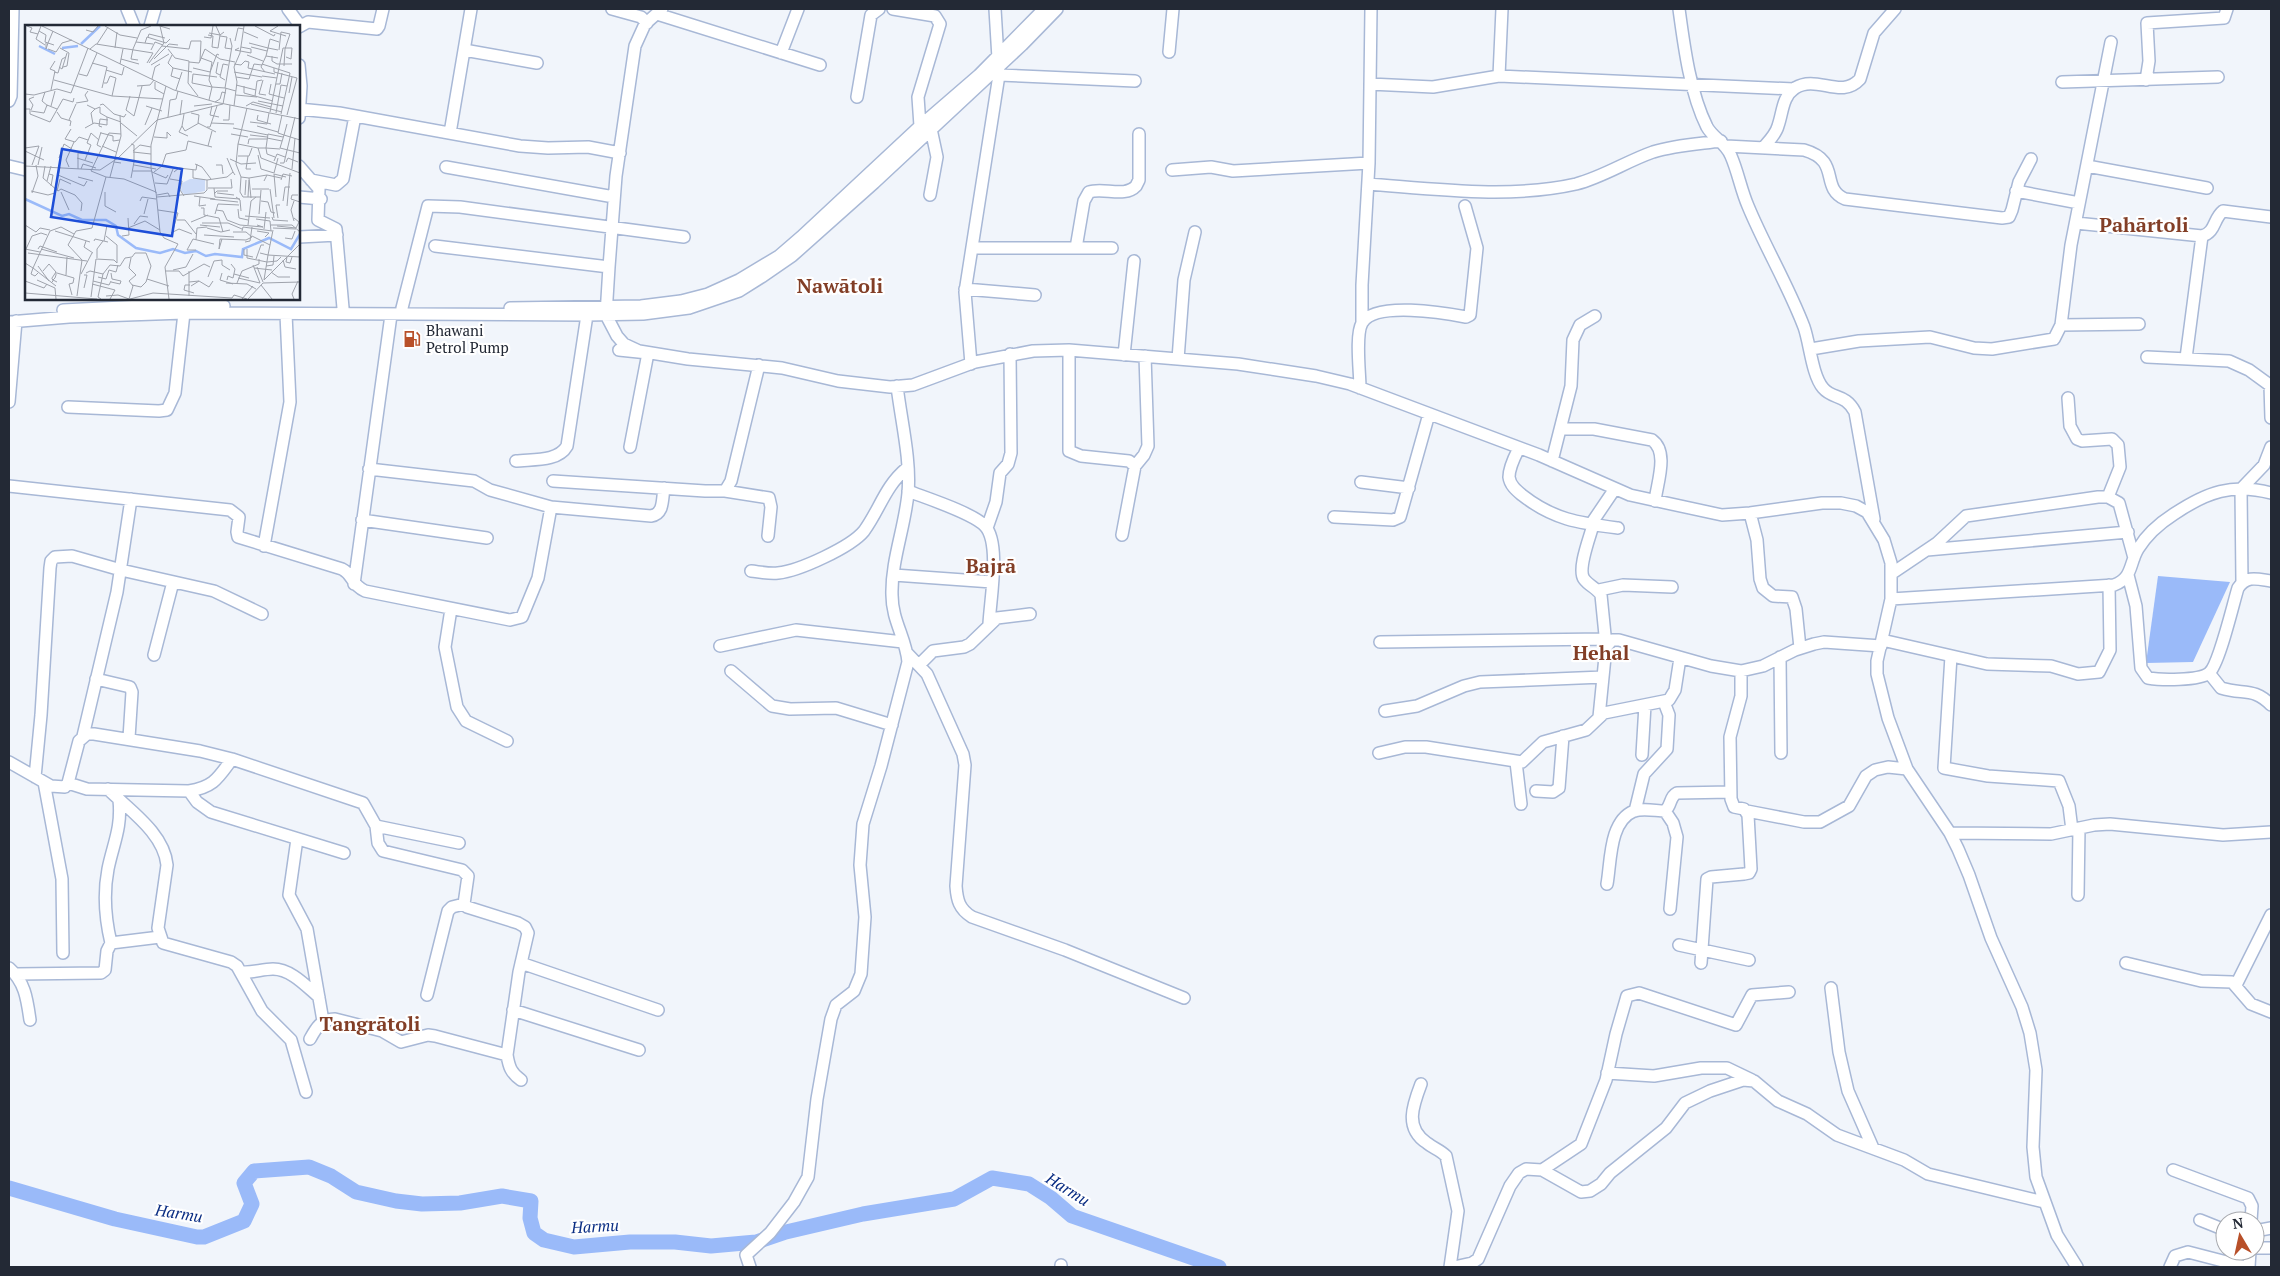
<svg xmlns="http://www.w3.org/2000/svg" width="2280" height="1276" font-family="'PT Serif',serif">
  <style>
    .water { fill: #9abaf9 }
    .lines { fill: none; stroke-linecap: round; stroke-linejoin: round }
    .river { stroke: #9abaf9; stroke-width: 15 }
    .minor-casing { stroke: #a8b8d6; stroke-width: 14 }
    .minor { stroke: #fff; stroke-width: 11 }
    .labels { text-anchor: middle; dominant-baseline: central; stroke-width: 4.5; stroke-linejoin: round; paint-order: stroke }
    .poi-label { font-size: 15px; fill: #232935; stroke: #fff; text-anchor: start }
    .water-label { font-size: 16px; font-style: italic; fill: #0a2d83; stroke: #fff }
    .district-label { font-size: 20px; font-weight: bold; fill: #823e26; stroke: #fff }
    .inset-river { fill: none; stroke: #9abaf9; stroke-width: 2.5 }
    .inset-road { fill: none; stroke: #9fa3ac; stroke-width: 1 }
    .view { fill: #1d4ed8; fill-opacity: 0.15; stroke: #1d4ed8; stroke-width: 2.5 }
    .inset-edge { fill: none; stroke: #232935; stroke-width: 2.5 }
  </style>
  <rect width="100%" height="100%" fill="#f1f5fb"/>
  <path class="water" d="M2158 576 2230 582 2193 662 2146 663Z"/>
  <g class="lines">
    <path class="river" d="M9 1188 115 1219 197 1237H204L244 1221 252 1204 244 1183 254 1171 309 1167 331 1176 356 1192 396 1201 422 1204 460 1203 502 1196 531 1201 530 1218 534 1233 544 1240 574 1247 630 1242H675L711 1246 756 1242 786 1232 863 1214 954 1199 992 1178 1029 1184 1051 1198 1072 1216 1219 1267"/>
    <g class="minor-casing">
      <path id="minor" d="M127 9 134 26
        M288 9 299 24H302
        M612 9 641 17 647 23
        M662 9 645 24 635 46 616 176 609 267 606 315 617 336 624 344 639 351 688 359 782 368 838 381 890 387 913 385 975 362 1033 351 1069 350 1238 364 1316 376 1350 384 1539 455 1630 495 1722 515 1750 513 1822 503H1841L1856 506 1867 512 1884 540 1891 563V599L1877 661V674L1888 718 1907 769 1950 833 1958 849 1969 875 1991 938 2022 1007 2030 1033 2036 1070 2033 1147 2036 1177 2057 1235 2077 1267
        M893 9 935 16 940 24 918 97 920 126
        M995 9 999 75 1135 81
        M1679 9C1684 46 1690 93 1707 127 1713 138 1726 143 1731 156 1738 172 1741 190 1748 206 1765 247 1788 285 1804 327 1810 344 1812 375 1823 388 1833 400 1845 393 1855 412L1874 519
        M657 14 820 65
        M150 26 155 9
        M299 27 308 22 377 29 379 26 383 9
        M464 50 537 63
        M1169 52 1173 9
        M781 53 798 9
        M299 65 301 86 299 118
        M1499 76 1502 9
        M2146 80 2149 61 2147 23 2224 18 2227 9
        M2062 82 2218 77
        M1370 84 1433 87 1499 76 1794 89
        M857 97 871 15 879 9
        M9 101 11 96 13 9
        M299 109 339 113 520 146 548 148 588 147 620 153
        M450 133 471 9
        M1726 146 1804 150C1842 161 1819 187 1845 199L2002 218 2009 217 2012 210 2019 182 2031 159
        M1763 148C1769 141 1776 134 1778 126 1783 112 1782 97 1795 88 1817 74 1841 100 1860 79L1874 33 1895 9
        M9 166 26 170
        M299 166 319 189 318 220 336 229 343 308
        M2087 166 2207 188
        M446 167 614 197
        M1172 170 1211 167 1233 171 1369 163
        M311 180 336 185 343 179 355 116
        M1368 184C1435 189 1510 199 1576 184 1603 177 1627 161 1653 152 1675 145 1698 144 1721 141
        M2016 191 2079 203
        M930 195 937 157 931 129
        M299 197 321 199
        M2076 223 2202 236C2216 232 2213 219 2223 211L2271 217
        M299 237 337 235
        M435 246 609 267
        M972 248H1112
        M1076 248 1084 201 1089 192C1103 187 1125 198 1136 186L1139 180V134
        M965 289 1035 295
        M402 308 428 206 460 207 684 237
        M510 308 641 306 681 301 708 294 739 280 779 256 801 237 920 126 979 75 1044 9
        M63 310 142 306H224
        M9 322 69 317 184 313 587 315 643 314 689 308 739 291 763 276 792 256 874 183 1022 45 1057 9
        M1362 323V285L1369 163 1371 9
        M2061 325 2139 324
        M1811 349 1859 341 1930 337 1974 348 1992 349 2054 339 2061 325 2071 245 2111 42
        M619 350 648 353 630 447
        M1069 350V451L1081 456 1129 461 1135 466 1122 535
        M1124 355 1134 261
        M2147 357 2229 361 2249 370 2271 386
        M2186 358 2202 236
        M1178 359 1184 280 1195 232
        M971 364 965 292 999 75
        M2270 385 2271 418
        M1360 388C1360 373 1355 335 1362 323 1375 301 1445 313 1466 317L1470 315 1477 248 1465 206
        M2068 398 2070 426 2077 439 2082 441 2112 439 2118 445 2120 467 2108 497
        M9 402 16 321
        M68 407 159 411 167 410 175 393 184 313
        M1561 429H1594L1652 440C1669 452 1657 483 1655 501
        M1519 448C1515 456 1509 467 1509 477 1510 485 1516 490 1522 495 1554 520 1579 523 1618 528
        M516 461C532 459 558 462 567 446L587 315
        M1552 461 1571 386 1573 340 1580 325 1595 316
        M1135 466 1144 455 1148 446 1145 356
        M369 469 474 481 490 490 551 507 651 516C664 514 662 500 664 488
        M553 481 705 491H725L731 481 759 365
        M1361 482 1409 488
        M9 486 230 510 239 517 237 532 238 537 342 569C354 575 350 584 365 591L510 620 522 617 538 578 551 507
        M725 491 769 498 771 507 768 536
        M908 491C926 498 973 513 985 526 1001 543 990 601 989 624
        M1750 513 1757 540 1760 579 1763 588 1773 596 1792 597 1796 609 1800 648
        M1334 517 1393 520 1400 517 1429 414
        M362 520 487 538
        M1591 524 1614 490
        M1593 525C1590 537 1577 569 1584 579 1589 586 1597 588 1601 595L1606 645
        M987 528 996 502 1000 473 1008 464 1011 453 1010 354
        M264 546 290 402 286 314
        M1927 550 2128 532
        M751 571C760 572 769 574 778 573 799 571 851 547 864 531 880 509 885 486 907 468
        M1891 574 1937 543 1966 516 2098 497H2108L2119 503 2134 558
        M894 575 992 582
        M2128 575 2136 606 2141 668 2148 678C2160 680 2199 681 2209 673 2219 665 2233 604 2238 588 2247 575 2257 579 2271 581
        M2242 582 2241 489 2264 465 2271 447
        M354 584 391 315
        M1599 590 1623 585 1672 587
        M1891 599 2114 585C2133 578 2129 564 2138 549 2147 534 2160 523 2174 514 2207 492 2232 483 2271 493
        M451 609 445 647 457 707 466 721 507 741
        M1882 640 1987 664 2051 666 2078 674 2099 672 2110 650 2109 585
        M1380 642 1605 639
        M720 646 796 630 903 642
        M907 653 927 674 963 754 965 765 956 886C957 900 959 909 972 917L1065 950 1184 998
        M154 655 173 582
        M1951 656 1944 768 1988 776 2059 781 2069 806 2072 830
        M1780 657 1781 753
        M920 664 933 651 964 647 970 644 997 618 1030 614
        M731 671 772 706 790 709 836 708 892 725
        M2209 673 2221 688C2243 695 2254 687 2271 705
        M96 679 130 687 132 692 129 738
        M1385 711 1417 706 1464 686 1480 682 1603 677
        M1599 717 1606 647 1612 640H1619L1711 666 1741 671 1763 666 1795 650 1814 644 1824 642 1881 646
        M83 736 117 592 131 499
        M1379 753 1405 747H1426L1522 762 1543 742 1586 730 1604 713 1669 700 1675 690 1680 658
        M1642 755 1645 705
        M9 762 51 786 65 787 68 783 79 741 87 734H94L200 751 232 759 363 803 376 826 378 843 383 851 462 870 468 876 464 904 467 907 518 923 525 927 528 933 519 972 507 1055C509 1067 511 1073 521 1080
        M1516 762 1521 804
        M35 777 41 715 50 568 51 561 55 557 72 556 121 570 214 591 262 614
        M44 782 62 879 63 953
        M68 783 87 789 189 791C214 787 218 778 232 759
        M108 789C129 810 164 833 167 865L158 928 163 943 231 962 237 966 262 1011 291 1040 306 1092
        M189 791 197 802 211 812 344 853
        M1536 791 1553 792 1559 788 1563 736
        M1635 811 1644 774 1667 749 1669 715 1664 702
        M1665 811 1673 823 1677 837 1670 909
        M1747 811 1804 822H1820L1849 806 1866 776 1875 770 1888 767 1907 769
        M376 826 459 843
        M1950 833 2051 834 2094 825 2110 824 2223 835 2271 832
        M297 839 289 895 307 929 323 1021
        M1607 884C1611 862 1609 821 1634 811 1644 808 1656 811 1665 811 1672 805 1669 797 1677 793L1731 792
        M2078 895 2079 828
        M111 943C105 918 103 895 108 869 113 844 122 828 119 800
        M1679 945 1749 960
        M521 963 658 1010
        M1701 963 1707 879 1711 877 1744 874 1749 873 1751 869 1748 815 1744 809 1734 807 1731 799 1730 737 1741 696V671
        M2126 963 2201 981 2232 982 2251 1004 2271 1012
        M9 968C25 982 27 999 30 1020
        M242 972C253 973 262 969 273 969 291 969 306 986 319 997
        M16 974 101 973 105 970 107 951 111 943 160 937
        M2236 985 2271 915
        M1831 988 1839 1052 1848 1091 1873 1148
        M427 995 448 911 452 907 464 904
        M513 1010 639 1050
        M310 1039C316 1028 321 1019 335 1019L382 1031 401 1042 428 1035 435 1036 507 1055
        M1607 1073 1654 1076 1701 1068H1727L1752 1080
        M1421 1084C1413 1105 1404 1128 1427 1143 1433 1148 1440 1150 1446 1156L1458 1211 1450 1267
        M1542 1170 1581 1144 1606 1080 1616 1034 1627 996 1639 993 1736 1025 1752 995 1789 992
        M2173 1170 2248 1198 2252 1206 2251 1221
        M2200 1220 2225 1230
        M2255 1231 2271 1228
        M2255 1248H2271
        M750 1267 746 1255 770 1233 794 1202 808 1177 817 1099 831 1019 836 1005 854 991 861 974 865 917 860 865 863 824 881 766 908 662C906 638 892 621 892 595 891 561 905 527 908 493 911 460 901 420 897 386
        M1061 1267V1265
        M1454 1267 1472 1263 1478 1259 1510 1186 1519 1173 1526 1169 1542 1170 1581 1192 1590 1191 1601 1184 1610 1173 1666 1128 1685 1103 1710 1091 1743 1080 1754 1081 1778 1101 1807 1114 1837 1135 1904 1160 1928 1174 2044 1202
        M2170 1267 2175 1256 2188 1252 2246 1267
        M2249 1267 2250 1251"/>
    </g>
    <use href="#minor" class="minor"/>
  </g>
  <defs>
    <g id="fuel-bare" transform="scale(1.35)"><path d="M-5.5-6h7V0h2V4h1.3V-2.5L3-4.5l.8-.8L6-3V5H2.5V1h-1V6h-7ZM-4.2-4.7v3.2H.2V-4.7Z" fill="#b85029" stroke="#fff" stroke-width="2.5" paint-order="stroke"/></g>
  </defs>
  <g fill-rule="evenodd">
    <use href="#fuel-bare" x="412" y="339"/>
  </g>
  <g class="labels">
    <g class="poi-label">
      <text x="426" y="330">Bhawani<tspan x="426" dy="17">Petrol Pump</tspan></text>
    </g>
    <g class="water-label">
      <text transform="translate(1068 1189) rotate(32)">Harmu</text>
      <text transform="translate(179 1213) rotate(9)">Harmu</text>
      <text transform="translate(595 1226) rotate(-3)">Harmu</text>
    </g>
    <g class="district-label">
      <text x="2144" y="224">Pahārtoli</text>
      <text x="840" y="285">Nawātoli</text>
      <text x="991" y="565">Bajrā</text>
      <text x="1601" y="652">Hehal</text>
      <text x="370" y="1023">Tangrātoli</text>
    </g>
  </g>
  <g transform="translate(25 25)">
    <rect width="275" height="275" fill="#f1f5fb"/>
    <path d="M165 154H180V166L160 170 156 166 157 158Z" fill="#ccdbf7"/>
    <path class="inset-river" d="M56 19 75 1M14 21 30 29M37 23 53 21M0 174 37 191 44 189 57 195H81L91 201 93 210 111 223 135 228 148 224 160 228 171 226 181 231 190 229 217 232 218 224 244 213 266 224 275 209"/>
    <path class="inset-road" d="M2 1 7 3 5 7 13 9M16 1 11 14 20 20M17 1 149 65 190 77 275 94M80 1 95 10 112 13M230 1 249 11 250 9M253 1 245 6 261 11M61 5 68 7 73 1M14 6 21 10 20 17 23 18 28 6M219 7 233 13M184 8 195 10 199 7M183 10 188 11 187 22M195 11 202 12 200 23 207 24M123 12 124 9 140 13M179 12 186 13 188 1M205 13 207 21 200 63 211 66M210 16 213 3 219 4M111 17 128 19M21 18V24L23 18 29 20M120 18 122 12 141 18 145 14M224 18 243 23 245 14 254 17M72 19 83 2M137 21 164 24 166 16H176L175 36M187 22 193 23 195 10 191 1M226 22 242 26M35 23 44 28 42 41 38 42M90 23 92 7M214 23 210 25 226 28V24L216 22M23 24 31 27 37 18 47 15M65 24 71 19 128 28 122 38M108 24 116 5 126 1M108 24 106 34 113 35M143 24 150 33 164 36 163 58 173 71M126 25 130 17 138 20M254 25 256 7 265 9 260 24M147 30 143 38 148 43 167 47M222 30 238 36M247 31V36L252 39H267M176 33 187 37 184 55 187 62M253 33 241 31 243 23 253 25M96 34 114 39M129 34 144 19 153 20M164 37 174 38 180 24 195 34 210 37M193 37 191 48 195 50M67 38 82 42 77 63M124 38 139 18 135 1 145 4M95 39 98 24M209 39 216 40 220 36 224 37 223 43 250 49M237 39 265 48 256 89M126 40 144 29M259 41 260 24M34 42 37 44 42 28M148 43 146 51 155 54M168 43 185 47M249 43V47L272 53 262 90M81 45 97 50 99 42M29 47 33 48 37 34 41 32M185 47 192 29 194 30M209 47 237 52M240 47 236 42 241 31M54 49 62 51 72 28M237 51 252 53M211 52 224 54 229 39 237 40M127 54 130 42 135 39M29 55 87 71 91 53 85 51 82 58H79M200 55 195 52 198 39 203 40M238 55 234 69 241 70M130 57V64L139 69M167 58 168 49 192 52M167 58 187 62M246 59 244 69 259 73M251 59H255L257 48M211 60 231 65M112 61 125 60 129 55M219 61V68L248 76M26 65 30 46 25 44 30 36M151 65 157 47M20 67 17 76 23 81M264 68 267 52M0 69 9 70 32 64 46 68 63 23M211 70 232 72M87 71 138 74M105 71 101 85 109 91 117 61M230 71 232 56 237 55M184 75 187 62 200 63M233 76 258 81M190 77 195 74 197 67 201 68M51 78 63 76 60 70 63 66M226 79 257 87M62 80 70 84 75 82V88L82 92M75 80 78 79 89 89 99 92 101 89M26 81 30 66M121 81 137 86M169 81 187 79M187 81 185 90 194 92M209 81 212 57 209 42 215 28 219 1M221 81 228 77 246 82M222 83 213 119 233 123 236 133 275 148M0 84H5V89L25 97 38 74 48 77 49 73M6 85 8 80 4 74 9 72M6 86 19 88 22 80 32 84M32 87 36 93 46 96 45 101M245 87 258 23H267L266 34 261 32M166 88 174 90 173 98 191 107M251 88 256 60 262 61M159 89 157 101 160 106 174 98M95 90 96 111 89 137 96 138M155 90 157 75M233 90 232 95 246 99M257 90 253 108 259 110 262 99M143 92 145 75 151 74 153 66M44 95 51 79M198 95H204L205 80M225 97 242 99 244 88M96 98 112 111M186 98 209 99M68 99 66 88 70 84M120 100 127 83M157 101 154 107 163 111M232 101 253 107M77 102 74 101 75 94 83 95M182 102H185L192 81M60 103 69 98 82 100V92L96 97M208 103 243 110M46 104 40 114 50 117 54 112 63 115M76 107 72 120 76 122M76 108 88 111V116L95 115M96 109 84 108 66 146 81 152 99 154 131 167 135 207 139 213 153 219 140 242 144 274M206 109 223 112M225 110 242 112M129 112 142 113V107L146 111M242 113 257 116M275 115 259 110 255 123 275 128M106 119 109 120V137L106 153M213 119 211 139 216 152 215 167 218 172H236M223 119 224 114H242M77 121 91 127M183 121 187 106M0 123 14 121 7 140M233 123H241L242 129 250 132M255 124 241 123 243 109 258 112M0 126 19 135M108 126 115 120 126 122M108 127 126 129M233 130 236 144 249 148M213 131H224L227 123M223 131 221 144H226M34 133 39 119 47 124M52 133 68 138M202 133 208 147M205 134 216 139 231 138M60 135 66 120 62 118 66 108 74 115M249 136 252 129 260 132M261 137 263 133 273 137M255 138H259L270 92M170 139 177 142 186 154M13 140 17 122M109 140 131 144M191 140H197L198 149M0 141 75 145 93 133 132 95 198 79 201 63M20 141 18 153 33 166 36 164 50 170 57 178 56 186M44 142 41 135 49 117M53 144V128L68 129M56 144 58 139 71 143M267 144 270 113M168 145V153L182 155 202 152 208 147 210 150M108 146H127M127 147 141 153 143 150M129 147 137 141 141 129 161 125 163 116 187 122M149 147 154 143 171 145 172 139M249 148 253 133M24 149 28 150 26 161M33 150 59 161 62 156M53 152 68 156M85 152 89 137M216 152 224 153 226 173M224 153 242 150M145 154 157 156 155 165 159 171M256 155 258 149 267 151M22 156 26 141M239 156 242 150 256 153M130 158 142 159 148 144M183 163H207L206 154M189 163 190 172 215 174M30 164 35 142M227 164H244M245 164 249 193M6 166 23 170 30 168M32 166 35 154 46 159M36 167 44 185M80 167V181L91 187M7 168 13 151 11 140M131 168 126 143V120L141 61M192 168 209 170M189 169 192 166H203M132 170 143 168 145 172M220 170 221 155M273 170H267L266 174 275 177M169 171 190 174M132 172 179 168 182 165V155M175 172 174 181 181 180M211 172 215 175 216 186M223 172 224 155M251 172 249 149 261 152M185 174 213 177M115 176 117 172 131 174M236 176 243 177 246 187 250 188M258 176 260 162H265M262 181 265 148M176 183H179V190L194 193 198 207M213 184 214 193 223 195M133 185 153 188 147 208M191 185 198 186 202 195 215 200 238 202 232 200M119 189 123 174M190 189 193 179 214 180M234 189 236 165M220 191 245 193M247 192 248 195 263 196M253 193 251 180H255M231 194 245 196 246 206M152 195H160L171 209M269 196 266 185 269 176M166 197 183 190M177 198H203L217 204M109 199 115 191 123 192M0 200 11 207 15 203 25 205M175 200 195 202M223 200 226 176 231 172M246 200H267L275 207M252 201 271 203 274 197 269 193M103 203 120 196 135 205M182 203 196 207 205 205M248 203 271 204M239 204 241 187M30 206 65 217M217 206 218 202 247 206M232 206 244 208 240 212M146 208 154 204 167 209M179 210 209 212M97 211 104 210 103 193M227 211 245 220 243 230 235 228M260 213 267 214 270 206M197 214 194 224 195 214 221 215 227 212 221 207H208M171 215 172 203 182 202M61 216 59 222 68 228M69 216 70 214 83 217M79 216 82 200M220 217 225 216 227 202M245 220 248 205M0 224 15 227M1 224 7 211 16 208 22 210M13 224 15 221 32 227M16 224 49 233M219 224V230L228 232M222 224V233L242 237M171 225H162L168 214 189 219M3 228 62 236M262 232 261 237 265 238 267 232M72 233V224L78 216M231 234 236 220H239M57 235 43 220 51 206 67 203 81 152M258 235 260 242 271 244M242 237 252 236 256 232M0 238 8 243 6 249 10 251 13 248M228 240 235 258M13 241 24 256M241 241 248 240 249 231M232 242 238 257M229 243 247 245M148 245 161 242 168 229M18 246 24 239 31 247M140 246H154L158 251 179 239 185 242M164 246V271M246 247 253 252H265M32 248 49 253 48 258 44 259 47 270M61 248 65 246 78 249 73 272 76 274M197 248 195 255 208 259M56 249 67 228M78 249 85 240 95 241 100 233 107 232 110 228H121L126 241 121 257 116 262 107 260M209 249 224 253M41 250 42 232M73 252 81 254 84 245 91 247 93 240M183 252 189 236 197 235V240L205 245M213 253 235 258M122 254 144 261M12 255 30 263 31 274M202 255 203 251 208 253 210 244 206 239M239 255 243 230 275 232M239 255 275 219M0 256 19 263 22 259M68 256 84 260 86 256M174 256 184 262 188 256M86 257 95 259 96 256 87 254 86 248M164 257 174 256 166 261M26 258 28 256V255L30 253 31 250V247L27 253V254L28 255 32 257M201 258 222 259 231 264M212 258 217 246 234 239V234M238 258 275 257M67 259 90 265 85 274M165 260H160L159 265 169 268M236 260 247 274M31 261 8 243 25 206 36 202 49 209M59 263 62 250H59M0 268 72 274M52 271 57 235M81 271 93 270 104 274M66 272 71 234 89 235 92 238V220L81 211M104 274 108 261 104 256 111 250 104 243 106 233M105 274 128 268 207 273 209 270 222 274M217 274 228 261M223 274 238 258M269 274 267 269 273 256"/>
    <path class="view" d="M37 124 157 144 147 211 26 192Z"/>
    <rect width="275" height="275" class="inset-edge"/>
  </g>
  <rect width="2280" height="1276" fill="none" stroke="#232935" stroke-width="20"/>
  <g transform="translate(2240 1236) rotate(351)"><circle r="24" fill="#ffffff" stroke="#a7a9ae"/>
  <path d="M0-4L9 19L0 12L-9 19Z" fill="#b85029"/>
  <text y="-8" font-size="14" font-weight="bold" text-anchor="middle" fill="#232935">N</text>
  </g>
</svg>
